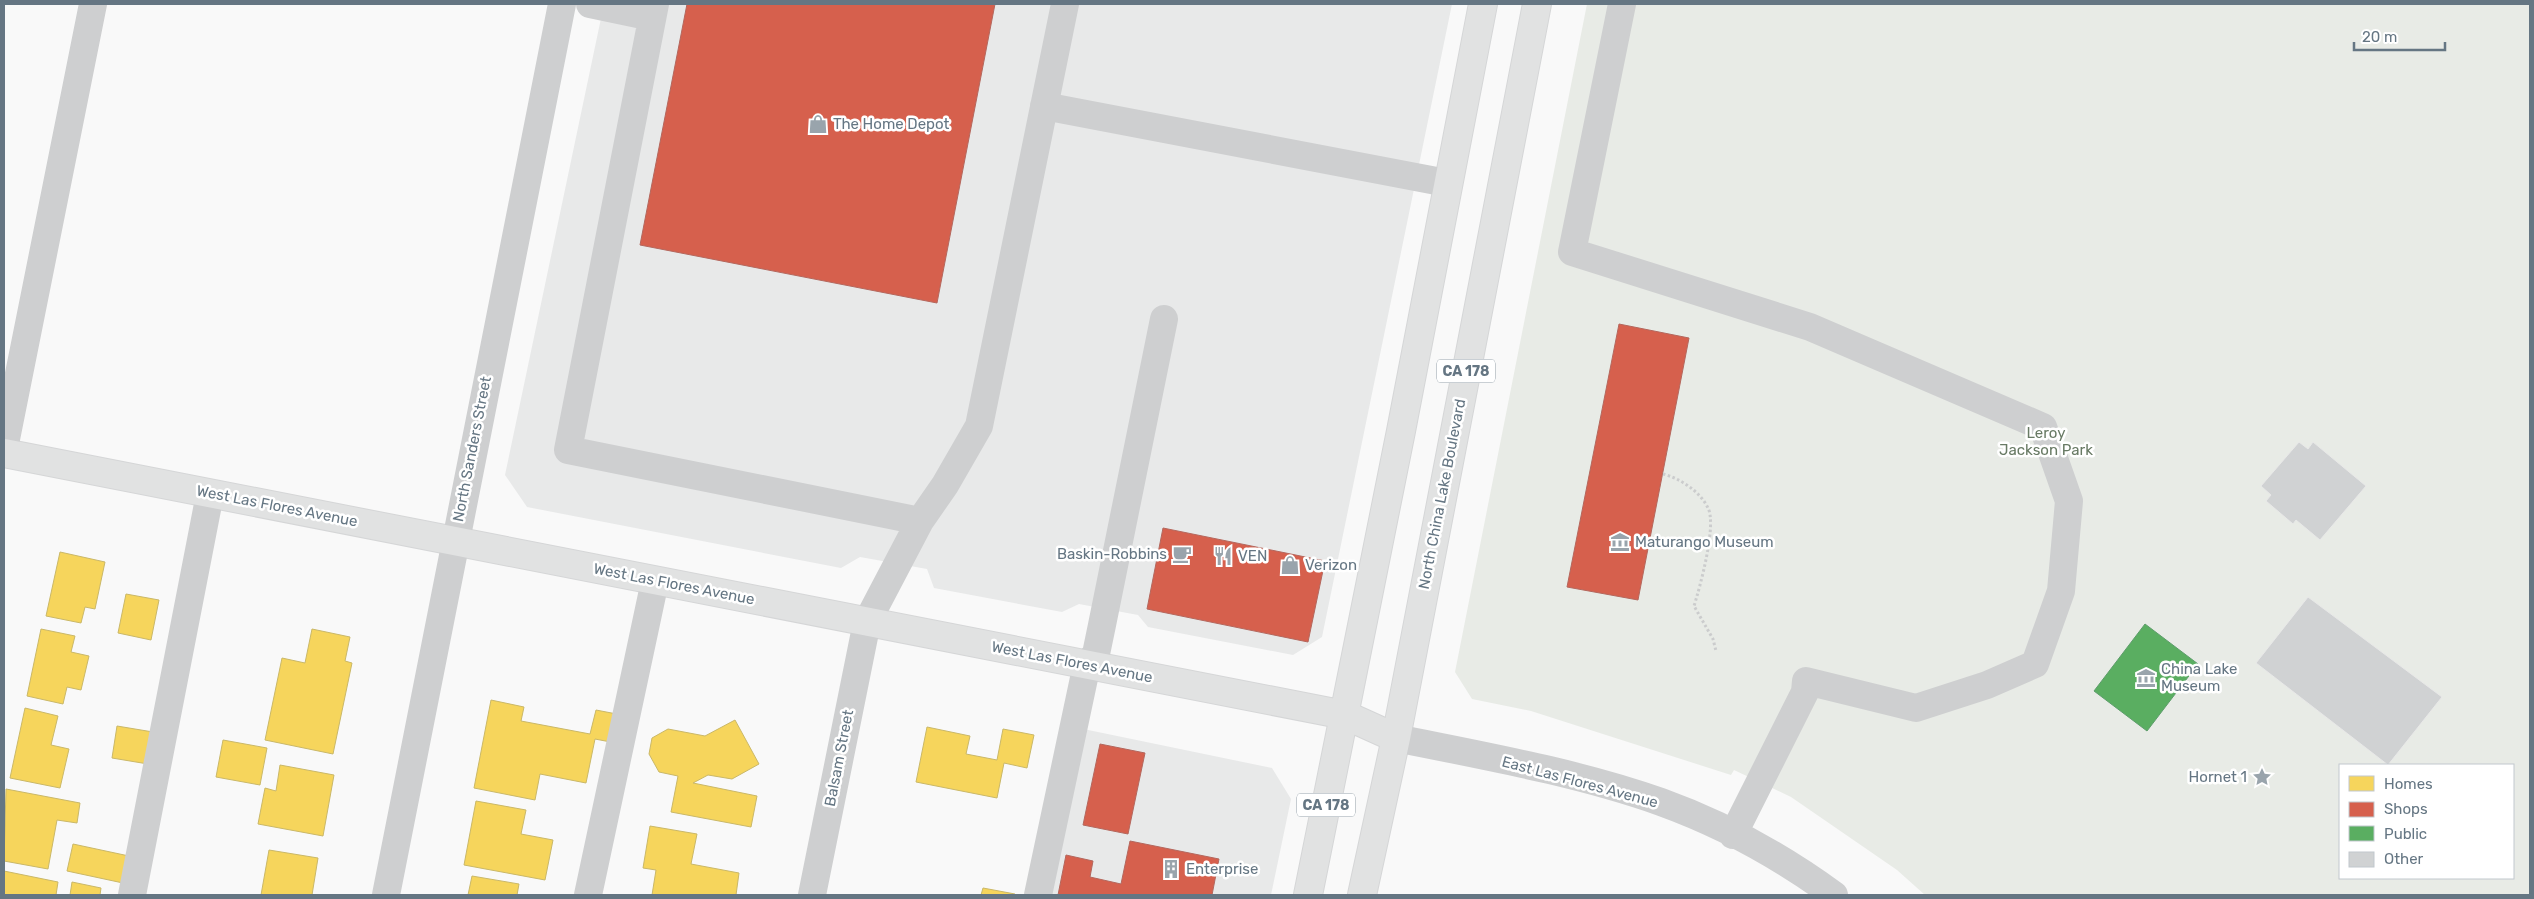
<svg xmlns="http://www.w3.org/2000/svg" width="2534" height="899" font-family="Rubik,sans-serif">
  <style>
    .built { fill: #e8e9e9 }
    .green { fill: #e8ebe6; fill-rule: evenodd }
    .homes { fill: #f6d55c; stroke: #cab868 }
    .shops { fill: #d6604d; stroke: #b4675d }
    .public { fill: #5aae61; stroke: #5d9d6b }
    .building { fill: #d0d2d3; stroke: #e8e8e8 }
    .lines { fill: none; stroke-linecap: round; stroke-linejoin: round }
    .major-casing { stroke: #d5d6d7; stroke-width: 30 }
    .path { stroke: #cbcccd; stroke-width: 3; stroke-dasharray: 2.5 2.5; stroke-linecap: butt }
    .minor { stroke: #cecfd0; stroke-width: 28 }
    .major { stroke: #e1e2e2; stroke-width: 28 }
    .labels { text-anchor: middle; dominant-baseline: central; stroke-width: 5; stroke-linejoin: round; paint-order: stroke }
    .shield { fill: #fff; stroke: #939fa8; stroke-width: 1 }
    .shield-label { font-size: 14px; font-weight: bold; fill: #657683 }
    .poi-label { font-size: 15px; fill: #657683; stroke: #fff; text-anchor: start }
    .park-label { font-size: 15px; fill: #687a64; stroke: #fff }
    .street-label { font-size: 15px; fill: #657683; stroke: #fff }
  </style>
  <rect width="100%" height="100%" fill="#f9f9f9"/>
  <path class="built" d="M604 4H1452L1322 637 1293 655 1148 627 1138 615 1079 604 1062 612 934 588 927 569 860 557 841 568 527 507 505 475Z
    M1064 725 1272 768 1291 799 1271 895H1029Z"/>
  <path class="green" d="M1587 4H2530V895H1925L1897 870 1791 797 1734 770 1731 775 1531 711 1472 699 1455 672ZM2340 765H2513V878H2340Z"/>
  <path class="homes" d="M60 552 105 562 95 609 85 607 81 623 46 616Z
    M126 594 159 600 151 640 118 633Z
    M41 629 75 636 71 652 89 656 81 690 67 687 63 704 27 696Z
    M312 629 350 637 345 661 352 663 333 754 265 740 282 658 305 663Z
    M491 700 524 707 521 721 590 734 596 710 627 716 621 744 595 739 586 783 540 774 535 800 474 788Z
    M25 708 58 716 51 745 69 749 60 788 10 778Z
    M735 720 759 764 732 779 708 775 693 783 757 796 751 827 671 812 678 776 659 772 649 754 652 738 668 729 705 736Z
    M117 726 153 732 148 764 112 758Z
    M927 727 970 736 966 754 997 760 1003 729 1034 735 1027 768 1004 763 997 798 916 782Z
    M223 740 267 748 260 785 216 777Z
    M280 765 334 775 323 836 258 824 265 788 276 791Z
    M6 789 80 803 77 823 57 820 48 869 4 861Z
    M476 801 526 810 521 834 553 840 545 880 464 865Z
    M650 826 697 834 691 864 739 873 736 895H652L656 870 643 868Z
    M73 844 129 856 123 883 67 871Z
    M269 850 318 858 312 895H261Z
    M4 871 58 882 56 895H4Z
    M472 876 519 884 517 895H468Z
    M72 882 101 888 100 895H70Z
    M983 888 1015 894V895H981Z"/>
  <path class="shops" d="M687 4H995L937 303 640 245Z
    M1619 324 1689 338 1638 600 1567 587Z
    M1163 528 1325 561 1308 642 1147 609Z
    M1100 744 1145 753 1128 834 1083 825Z
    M1130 841 1219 859 1212 895H1058L1066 855 1093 861 1090 877 1121 884Z"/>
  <path class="public" d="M2145 624 2198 664 2147 731 2094 691Z"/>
  <path class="building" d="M2299 442 2308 449 2313 442 2366 486 2320 540 2296 520 2293 524 2266 501 2271 495 2261 486Z
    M2308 597 2442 697 2388 765 2256 663Z"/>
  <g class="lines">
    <g class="major-casing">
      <path id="major" d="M4 453 1345 715 1396 738
        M1308 895 1401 431 1483 4
        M1362 895 1396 738 1537 4"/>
    </g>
    <path class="path" d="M1663 474C1679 478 1700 491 1708 508 1717 525 1700 587 1694 606L1713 639 1716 651"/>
    <path class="minor" d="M590 4 652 17
      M655 4 568 450 920 521
      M1622 4 1572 252 1810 327 2043 427 2069 501 2061 591 2035 664 1987 685 1916 708 1806 681 1805 692 1733 835
      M1044 106 1447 183
      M4 449 93 4
      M1396 738C1484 756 1576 772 1661 802 1722 824 1782 857 1834 895
      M132 895 210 494
      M386 895 562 4
      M588 895 655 581
      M812 895 867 622 920 521 945 485 979 426 1065 4
      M1038 895 1087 664 1096 654 1102 625 1164 319"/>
    <use href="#major" class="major"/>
  </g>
  <defs>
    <g id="shop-bare" transform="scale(1.5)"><path d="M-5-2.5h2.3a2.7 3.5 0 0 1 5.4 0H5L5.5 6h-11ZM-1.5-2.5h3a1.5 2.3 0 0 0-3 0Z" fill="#99a4ac" stroke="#fff" stroke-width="2.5" paint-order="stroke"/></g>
    <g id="museum-bare" transform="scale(1.5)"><path d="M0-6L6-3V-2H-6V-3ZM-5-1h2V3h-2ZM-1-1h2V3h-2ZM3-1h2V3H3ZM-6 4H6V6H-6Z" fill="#99a4ac" stroke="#fff" stroke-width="2.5" paint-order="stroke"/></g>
    <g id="cafe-bare" transform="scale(1.5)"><path d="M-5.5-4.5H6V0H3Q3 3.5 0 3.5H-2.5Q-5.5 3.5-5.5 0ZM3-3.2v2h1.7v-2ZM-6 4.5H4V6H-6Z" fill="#99a4ac" stroke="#fff" stroke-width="2.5" paint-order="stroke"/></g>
    <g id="restaurant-bare" transform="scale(1.5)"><path d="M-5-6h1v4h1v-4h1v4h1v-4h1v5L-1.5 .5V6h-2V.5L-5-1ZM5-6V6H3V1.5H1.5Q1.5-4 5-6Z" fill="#99a4ac" stroke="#fff" stroke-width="2.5" paint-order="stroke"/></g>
    <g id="sight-bare" transform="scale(1.5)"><path d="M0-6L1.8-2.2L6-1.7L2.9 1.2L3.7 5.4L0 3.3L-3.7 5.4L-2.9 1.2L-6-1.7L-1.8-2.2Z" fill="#99a4ac" stroke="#fff" stroke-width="2.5" paint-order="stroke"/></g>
    <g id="building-bare" transform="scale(1.5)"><path d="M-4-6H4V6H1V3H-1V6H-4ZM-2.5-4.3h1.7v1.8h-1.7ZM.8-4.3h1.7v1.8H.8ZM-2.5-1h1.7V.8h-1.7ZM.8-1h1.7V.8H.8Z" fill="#99a4ac" stroke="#fff" stroke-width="2.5" paint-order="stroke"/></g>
  </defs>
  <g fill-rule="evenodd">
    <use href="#shop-bare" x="818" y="124"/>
    <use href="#museum-bare" x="1620" y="542"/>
    <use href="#cafe-bare" x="1182" y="554"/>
    <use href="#restaurant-bare" x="1223" y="556"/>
    <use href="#shop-bare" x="1290" y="565"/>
    <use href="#museum-bare" x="2146" y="678"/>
    <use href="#sight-bare" x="2262" y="777"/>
    <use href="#building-bare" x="1171" y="869"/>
  </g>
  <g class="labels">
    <g class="shield">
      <rect x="1437" y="359.5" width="58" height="23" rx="4"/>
      <rect x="1297" y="793.5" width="58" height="23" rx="4"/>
    </g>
    <g class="shield-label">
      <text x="1466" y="371">CA 178</text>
      <text x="1326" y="805">CA 178</text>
    </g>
    <g class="poi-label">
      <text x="833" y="124">The Home Depot</text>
      <text x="1635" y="542">Maturango Museum</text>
      <text x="1167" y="554" text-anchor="end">Baskin-Robbins</text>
      <text x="1238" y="556">VEN</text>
      <text x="1305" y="565">Verizon</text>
      <text x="2161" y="669">China Lake<tspan x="2161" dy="17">Museum</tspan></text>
      <text x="2247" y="777" text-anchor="end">Hornet 1</text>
      <text x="1186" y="869">Enterprise</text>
    </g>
    <g class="park-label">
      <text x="2046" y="433">Leroy<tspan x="2046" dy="17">Jackson Park</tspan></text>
    </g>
    <g class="street-label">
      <text transform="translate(472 449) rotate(-79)">North Sanders Street</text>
      <text transform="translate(1442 494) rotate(-79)">North China Lake Boulevard</text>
      <text transform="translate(277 506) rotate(11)">West Las Flores Avenue</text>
      <text transform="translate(674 584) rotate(11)">West Las Flores Avenue</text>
      <text transform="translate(1072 662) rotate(11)">West Las Flores Avenue</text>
      <text transform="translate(839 758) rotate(-79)">Balsam Street</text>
      <text transform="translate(1580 782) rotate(15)">East Las Flores Avenue</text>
    </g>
  </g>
  <rect width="2534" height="899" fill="none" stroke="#657683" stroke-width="10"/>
  <rect x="2339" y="764" width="175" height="115" fill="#ffffff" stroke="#c1c8cd"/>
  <rect x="2349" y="776" width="25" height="15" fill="#f6d55c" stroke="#c1c8cd"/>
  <text x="2384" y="789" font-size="15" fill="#657683">Homes</text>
  <rect x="2349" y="802" width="25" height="15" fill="#d6604d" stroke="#c1c8cd"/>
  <text x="2384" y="814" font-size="15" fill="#657683">Shops</text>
  <rect x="2349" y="826" width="25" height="15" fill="#5aae61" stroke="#c1c8cd"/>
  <text x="2384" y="839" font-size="15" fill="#657683">Public</text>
  <rect x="2349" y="852" width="25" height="15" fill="#d0d2d3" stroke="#c1c8cd"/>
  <text x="2384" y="864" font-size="15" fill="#657683">Other</text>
  <path d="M2354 42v8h91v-8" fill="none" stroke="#657683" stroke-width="2.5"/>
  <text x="2362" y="42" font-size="15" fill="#657683" stroke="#ffffff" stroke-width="4" paint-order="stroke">20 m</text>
</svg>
